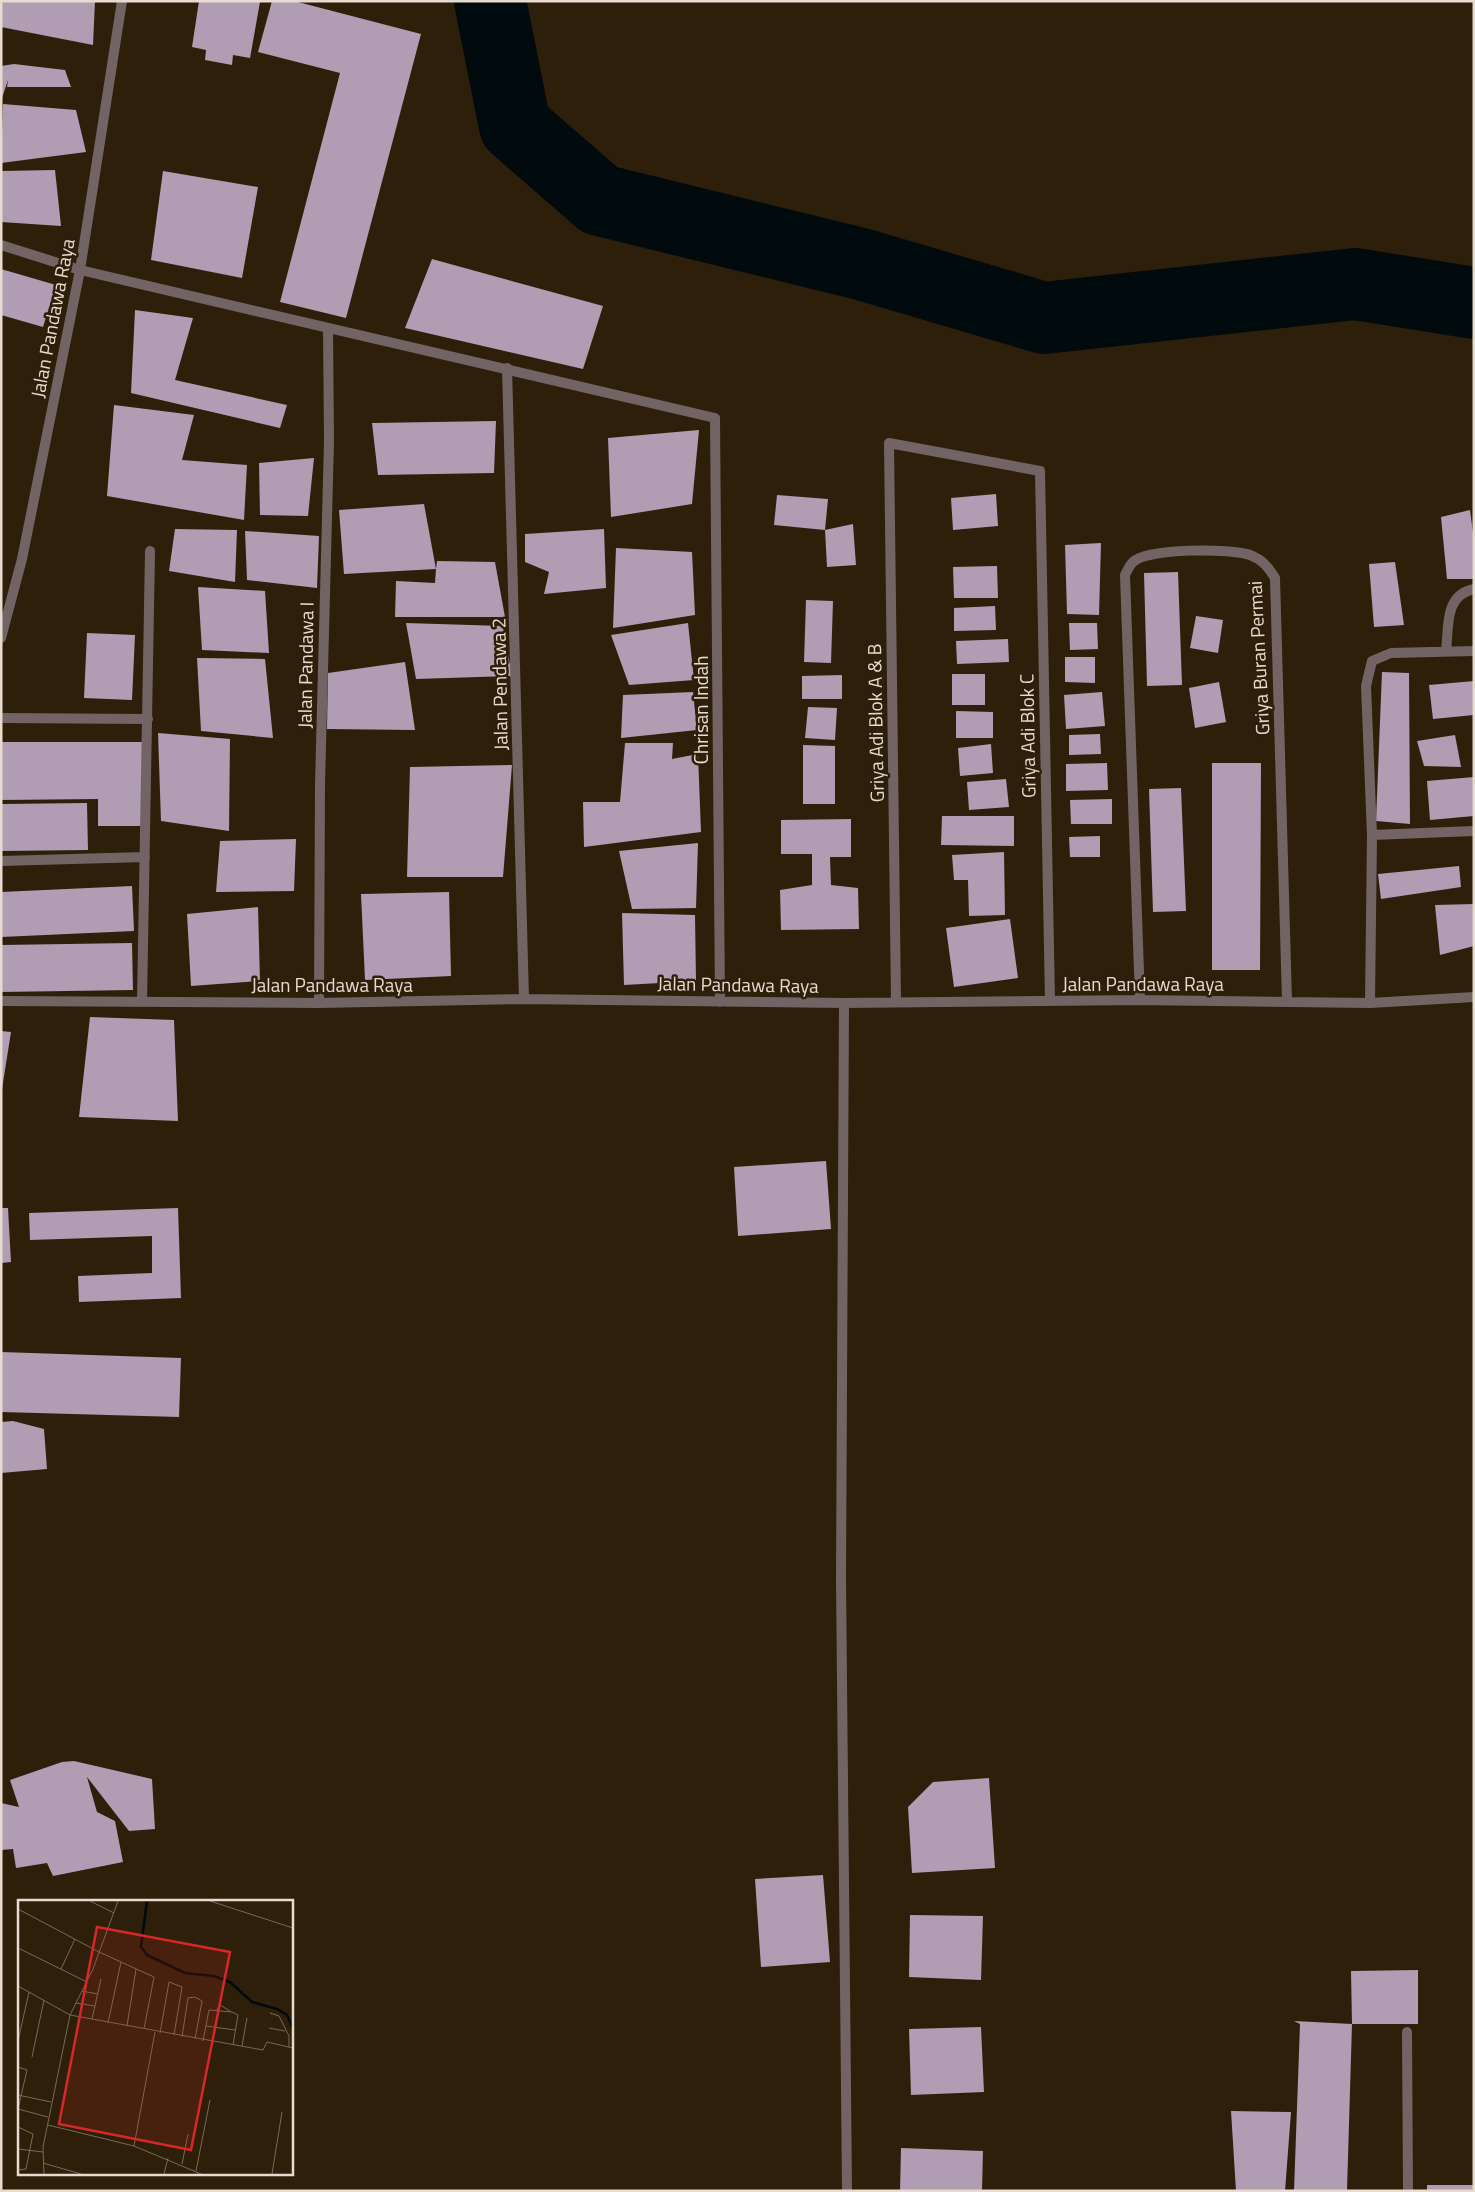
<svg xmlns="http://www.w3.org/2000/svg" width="1475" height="2192" font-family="'Titillium Web',sans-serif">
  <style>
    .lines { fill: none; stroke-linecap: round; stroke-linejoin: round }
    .river { stroke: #010a0c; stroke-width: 72 }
    .building { fill: #b09cb3 }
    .minor { stroke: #726464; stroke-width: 10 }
    .labels { text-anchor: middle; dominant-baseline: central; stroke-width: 5; stroke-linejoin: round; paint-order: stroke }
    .street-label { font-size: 19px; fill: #e5dbcf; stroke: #2e1f0a }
    .inset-river { fill: none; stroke: #010a0c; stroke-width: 2.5 }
    .inset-road { fill: none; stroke: #776a59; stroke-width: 1 }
    .view { fill: #d62828; fill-opacity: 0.15; stroke: #d62828; stroke-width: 2.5 }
    .inset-edge { fill: none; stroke: #e5dbcf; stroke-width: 2.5 }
  </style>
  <rect width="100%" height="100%" fill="#2e1f0a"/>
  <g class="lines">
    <path class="river" d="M490 1 515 126 600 200 861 264 1044 318 1355 284 1474 303"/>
  </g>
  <path class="building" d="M1 1H95L93 45 1 27Z
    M199 1 260 2 250 58 233 55 232 65 205 60 206 50 192 47Z
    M272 1H294L421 34 346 318 280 302 340 73 258 52Z
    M14 64 65 70 71 87H7L8 80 1 101V66Z
    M3 104 76 110 86 152 1 163Z
    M55 170 61 226 1 222V171Z
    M163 171 258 187 242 278 151 260Z
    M432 259 603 306 583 369 405 328Z
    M1 269 56 285 43 327 1 315Z
    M135 310 193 318 175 380 287 405 280 428 131 393Z
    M114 405 194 415 182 460 247 465 244 520 107 496Z
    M496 421 494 473 378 475 372 423Z
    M699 430 692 504 611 517 608 438Z
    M314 458 308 516 260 515 259 463Z
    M996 494 998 526 953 530 951 498Z
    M777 495 828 499 825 530 774 525Z
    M424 504 436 569 437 561 495 562 505 617H395L396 581 435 583 436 569 344 574 339 510Z
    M1470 510 1474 541V579H1447L1441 517Z
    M853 524 856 565 827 567 825 530Z
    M175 529 237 530 235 582 169 571Z
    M604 529 606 588 544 594 549 572 525 562V534Z
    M245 531 319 536 317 588 247 580Z
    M1101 543 1099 615 1067 614 1065 545Z
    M616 548 692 552 695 615 613 628Z
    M1395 562 1404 625 1374 627 1369 564Z
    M997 566 998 598H954L953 567Z
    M1178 572 1182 685 1147 686 1144 573Z
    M198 587 265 591 269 653 202 650Z
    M806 600 833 601 831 663 804 662Z
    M995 606 996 630 954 631V608Z
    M1196 616 1223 620 1218 653 1190 648Z
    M406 623 503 626 512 676 416 679Z
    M688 623 694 680 629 685 611 635Z
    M1069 623H1097L1098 649 1070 650Z
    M87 633 135 635 132 700 84 698Z
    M1008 639 1009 662 957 664 956 641Z
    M1065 657H1095V683L1065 682Z
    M197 658 265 659 273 738 201 731Z
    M405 662 415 730 327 729 328 673Z
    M1382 672 1409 673 1410 824 1376 821Z
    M952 674H985V705H952Z
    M842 675V699H802V676Z
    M1474 681V715L1433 719 1429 685Z
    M1219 682 1226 722 1195 728 1189 688Z
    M693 692 697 730 621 738 623 695Z
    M1102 692 1105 726 1066 729 1064 695Z
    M808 707 837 708 835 740 805 738Z
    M956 711 993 712V738H956Z
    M158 733 230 739 229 831 161 821Z
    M1100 734 1101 754 1069 755V735Z
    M1455 735 1461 767 1424 766 1417 741Z
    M2 742H142V826H98V799L1 800Z
    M625 743H673L672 759 698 754 701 832 584 847 583 802H620Z
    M991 744 993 773 960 776 958 748Z
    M803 745 835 746V804H803Z
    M1107 763 1108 790 1066 791V764Z
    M1212 763H1261L1260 970H1212Z
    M512 765 503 877H407L410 767Z
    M1474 777V816L1430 820 1427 781Z
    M1006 779 1009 807 969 810 967 782Z
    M1181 788 1186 911 1153 912 1149 789Z
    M1112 799V824H1071L1070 800Z
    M87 803 88 850 1 851V804Z
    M942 816H1014V846L941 845Z
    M851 819V857H830L831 885 858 888 859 929 781 930 780 890 812 885V854H781V820Z
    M1100 836V857H1070L1069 837Z
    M296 839 294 891 216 892 220 841Z
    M698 843 696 908 632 909 619 851Z
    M1004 852 1005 915 969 916 968 880H954L952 855Z
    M1459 866 1461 887 1381 899 1378 874Z
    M132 886 134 931 1 937V892Z
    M449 892 451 976 365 980 361 894Z
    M1474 904V946L1440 955 1435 905Z
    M258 907 260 981 191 986 187 914Z
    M622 913 695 915 696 981 624 985Z
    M1010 919 1018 978 954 987 946 928Z
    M132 943 133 990 1 992V945Z
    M90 1017 174 1020 178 1121 79 1117Z
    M1 1031 11 1032 2 1089H1Z
    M826 1161 831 1229 738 1236 734 1167Z
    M1 1208H8L11 1262 1 1263Z
    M178 1208 181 1298 79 1302 78 1276 152 1273V1236L30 1240 29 1213Z
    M1 1352 181 1358 179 1417 1 1412Z
    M13 1421 44 1429 47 1469 1 1473V1422Z
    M74 1761 152 1779 155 1829 129 1831 87 1777 97 1812 115 1821 123 1862 53 1876 47 1863 16 1868 13 1849 1 1850V1803L19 1807 10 1780 62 1762Z
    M989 1778 995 1868 912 1873 908 1807 933 1782Z
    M823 1875 830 1962 761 1967 755 1879Z
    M910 1915 983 1916 981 1980 909 1977Z
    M1418 1970V2024H1352L1351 1971Z
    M1294 2021 1352 2024 1347 2191H1294L1300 2024Z
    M981 2027 984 2092 911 2095 909 2029Z
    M1231 2111 1291 2112 1285 2191H1236Z
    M901 2148 983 2151 982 2191H900Z
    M1427 2185H1474V2191H1427Z"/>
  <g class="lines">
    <path class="minor" d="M1 245 80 270 715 418 720 1002
      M507 368 524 999
      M1 638 22 559 80 270 122 1
      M1446 651C1449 627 1444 595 1474 589
      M1 718 148 719
      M1372 835 1474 831
      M1 861 145 857
      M1140 1000 1125 575C1127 571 1129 566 1133 562 1146 548 1232 548 1250 555 1263 560 1268 567 1275 578L1287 1001
      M1 1001 319 1003 524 999 844 1003 1140 1000 1370 1003 1474 997
      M142 1002 150 551
      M896 1002 889 443 1040 471 1050 1001
      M319 1003 320 784 329 441 328 328
      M844 1003 841 1578 847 2191
      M1370 1003 1372 835 1366 686 1372 661 1391 653 1474 651
      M1407 2032 1408 2191"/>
  </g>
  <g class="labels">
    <g class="street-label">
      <text transform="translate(52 318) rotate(-79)">Jalan Pandawa Raya</text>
      <text transform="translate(1258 658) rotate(-93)">Griya Buran Permai</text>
      <text transform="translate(305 665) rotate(-89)">Jalan Pandawa I</text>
      <text transform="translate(499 684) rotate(-91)">Jalan Pendawa 2</text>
      <text transform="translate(700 710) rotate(-90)">Chrisan Indah</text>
      <text transform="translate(875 723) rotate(-91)">Griya Adi Blok A &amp; B</text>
      <text transform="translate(1027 736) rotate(-91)">Griya Adi Blok C</text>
      <text x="1143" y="983">Jalan Pandawa Raya</text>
      <text x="332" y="984">Jalan Pandawa Raya</text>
      <text transform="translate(738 984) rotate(1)">Jalan Pandawa Raya</text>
    </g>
  </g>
  <g transform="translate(18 1900)">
    <rect width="275" height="275" fill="#2e1f0a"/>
    <path class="inset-river" d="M129 1 123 47 129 55 167 73 196 76 212 82 234 102 259 109 269 115 275 128"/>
    <path class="inset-road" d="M72 1 96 13M100 1 75 69 52 115 245 150 249 142 275 148M192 1 275 28M0 9 81 52 136 77 126 129M0 48 69 82M43 69 57 39M0 86 52 115 25 247 26 274M64 91 80 94M58 103 77 106M198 111 202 105 212 111M252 113 261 116 271 136V147M74 119 83 79M90 123 103 62M109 126 118 69M188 126 217 130M251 128 267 131M142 133 151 82 164 87 156 135M164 137 170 98 177 97 184 101 177 139M0 141 11 92M185 141 191 110 214 112 220 115 215 145M224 146 229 118M14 157 26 100M0 167 9 170 0 209M0 195 33 202M0 209 30 217M30 225 116 246 183 274M0 227 15 234 8 269 0 270M116 246 137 132M0 249 25 252M25 263 63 274M164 264 170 234M178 271 192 200M146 274 150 258M254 274 264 212"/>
    <path class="view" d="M79 27 212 52 173 250 41 224Z"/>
    <rect width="275" height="275" class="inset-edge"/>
  </g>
  <rect width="1475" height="2192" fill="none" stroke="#e5dbcf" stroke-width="5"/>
</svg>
